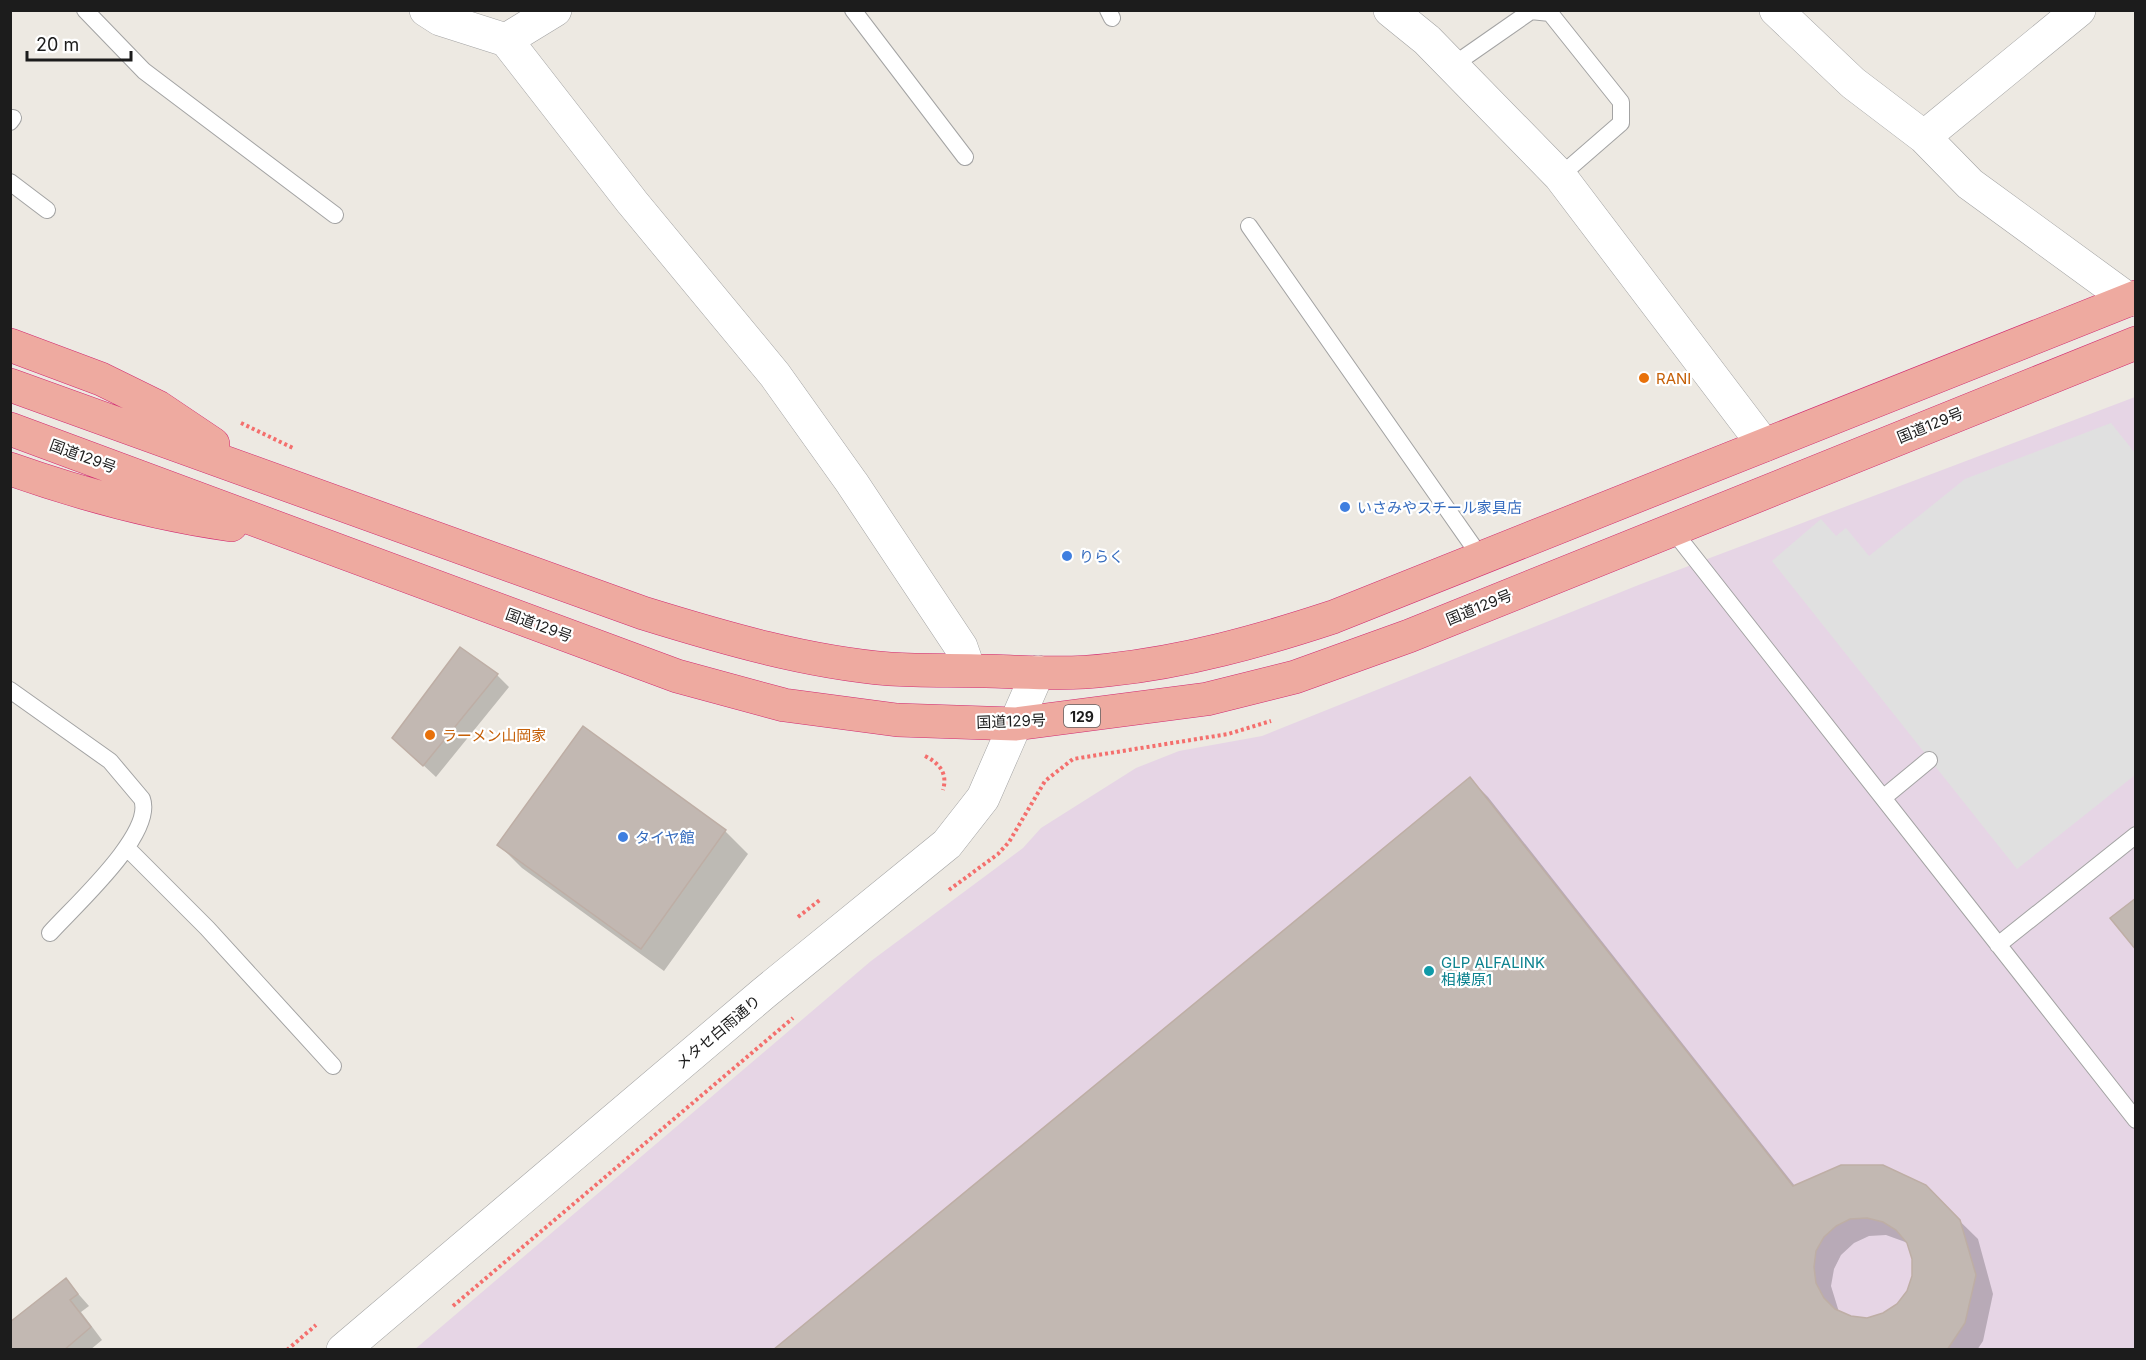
<svg xmlns="http://www.w3.org/2000/svg" width="2146" height="1360" font-family="Inter,'Noto Sans JP',sans-serif">
  <style>
    .industrial { fill: #e6d5e5 }
    .parking { fill: #e0e0e0 }
    .shadow { fill: #0003; fill-rule: evenodd }
    .building { fill: #c2b8b2; stroke: #beaea5; stroke-width: 1.5; fill-rule: evenodd }
    .lines { fill: none; stroke-linecap: round; stroke-linejoin: round }
    .service-casing { stroke: #a3a3a3; stroke-width: 18 }
    .minor-casing { stroke: #a3a3a3; stroke-width: 34 }
    .tertiary-casing { stroke: #a3a3a3; stroke-width: 34 }
    .trunk-casing { stroke: #d12a71; stroke-width: 34 }
    .path { stroke: #f46f6d; stroke-width: 4; stroke-dasharray: 3 3; stroke-linecap: butt }
    .service { stroke: #fff; stroke-width: 16 }
    .minor { stroke: #fff; stroke-width: 33 }
    .tertiary { stroke: #fff; stroke-width: 33 }
    .trunk { stroke: #eeaaa0; stroke-width: 33 }
    .food-dot { fill: #e8710a; stroke: #fff; stroke-width: 2 }
    .shop-dot { fill: #3f7fe0; stroke: #fff; stroke-width: 2 }
    .culture-dot { fill: #0f9aa8; stroke: #fff; stroke-width: 2 }
    .labels { text-anchor: middle; dominant-baseline: central; stroke-width: 4.5; stroke-linejoin: round; paint-order: stroke }
    .shield { fill: #fff; stroke: #606060; stroke-width: 1.5 }
    .shield-label { font-size: 14px; font-weight: bold; fill: #1c1c1c }
    .food-label { font-size: 15px; fill: #c56008; stroke: #fff; text-anchor: start }
    .street-label { font-size: 15px; fill: #1c1c1c; stroke: #fff }
    .shop-label { font-size: 15px; fill: #366cbe; stroke: #fff; text-anchor: start }
    .culture-label { font-size: 15px; fill: #0d838f; stroke: #fff; text-anchor: start }
  </style>
  <rect width="100%" height="100%" fill="#ede9e2"/>
  <path class="industrial" d="M2135 397V1349L414 1350 871 961 1023 848 1041 828 1136 768 1179 751 1262 736 1641 584Z"/>
  <path class="parking" d="M2111 423 2135 453V775L2017 869 1772 561 1821 519 1836 536 1846 528 1869 556 1965 479Z"/>
  <path class="shadow" d="M497 675 509 687 436 777 406 749Z
    M1470 779 1488 797 1795 1186 1925 1187 1978 1239 1993 1294 1983 1341 1977 1350H775ZM1886 1235 1908 1243 1914 1258V1276L1908 1292 1898 1305 1884 1315 1867 1319 1850 1318 1839 1312 1831 1286 1834 1269 1841 1255 1854 1243 1869 1236Z
    M725 831 748 854 664 971 522 868 499 845Z
    M66 1280 89 1306 81 1312 102 1340 90 1350H10Z"/>
  <path class="building" d="M460 647 498 674 423 766 392 738Z
    M583 726 726 830 641 949 497 845Z
    M1470 777 1793 1186 1841 1165H1883L1926 1185 1960 1220 1976 1275 1965 1323 1947 1350H773ZM1867 1218 1883 1222 1896 1230 1907 1243 1912 1259V1276L1907 1291 1897 1304 1883 1313 1867 1318 1851 1316 1835 1309 1824 1298 1816 1283 1814 1267 1816 1251 1824 1237 1836 1226 1850 1219Z
    M2136 898V950L2110 918Z
    M66 1278 78 1294 70 1300 91 1327 64 1350H10V1322Z"/>
  <g class="lines">
    <g class="service-casing">
      <path id="service" d="M85 10 144 71 335 215
        M853 10 965 157
        M1108 10 1112 18
        M1452 66 1531 11 1550 13 1621 102V123L1560 176
        M10 122 13 118
        M10 182 47 210
        M1249 226 1482 559
        M1671 528 2136 1120
        M10 690 110 761 142 799C155 834 73 907 50 933
        M1883 798 1929 760
        M127 848 207 928 333 1066
        M1998 945 2136 835"/>
    </g>
    <g class="minor-casing">
      <path id="minor" d="M426 10 440 19 506 40
        M555 10 506 40 632 202 775 375 852 483 961 647 969 670
        M1390 10 1427 40 1560 176 1764 445
        M1776 10 1853 83 1924 137 2079 10
        M1924 137 1970 184 2129 300"/>
    </g>
    <g class="tertiary-casing">
      <path id="tertiary" d="M343 1350 764 993 947 844 983 798 1038 672"/>
    </g>
    <g class="trunk-casing">
      <path id="trunk" d="M10 345 101 379 158 407 213 444
        M10 385 643 613C724 638 806 662 890 669 922 671 954 670 986 671 1026 672 1068 675 1108 670 1185 662 1260 641 1333 617L2136 297
        M10 429 677 676 784 705 897 720 1016 724 1207 699 1295 677 1409 636 2136 343
        M10 469C84 495 154 514 231 525"/>
    </g>
    <path class="path" d="M241 423 293 448
      M925 756C939 763 948 773 943 790
      M949 890 998 854 1009 842 1045 781 1073 759 1228 734 1271 721
      M798 917 821 899
      M453 1306 793 1018
      M287 1350 316 1325"/>
    <use href="#service" class="service"/>
    <use href="#minor" class="minor"/>
    <use href="#tertiary" class="tertiary"/>
    <use href="#trunk" class="trunk"/>
  </g>
  <g class="food-dot">
    <circle cx="1644" cy="378" r="6"/>
    <circle cx="430" cy="735" r="6"/>
  </g>
  <g class="shop-dot">
    <circle cx="1345" cy="507" r="6"/>
    <circle cx="1067" cy="556" r="6"/>
    <circle cx="623" cy="837" r="6"/>
  </g>
  <circle class="culture-dot" cx="1429" cy="971" r="6"/>
  <g class="labels">
    <rect class="shield" x="1064" y="705" width="36" height="22" rx="4.5"/>
    <g class="shield-label">
      <text x="1082" y="716">129</text>
    </g>
    <g class="food-label">
      <text x="1656" y="378">RANI</text>
      <text x="442" y="735">ラーメン山岡家</text>
    </g>
    <g class="street-label">
      <text transform="translate(1930 425) rotate(-22)">国道129号</text>
      <text transform="translate(83 456) rotate(20)">国道129号</text>
      <text transform="translate(1479 607) rotate(-22)">国道129号</text>
      <text transform="translate(539 625) rotate(20)">国道129号</text>
      <text transform="translate(1011 721) rotate(-2)">国道129号</text>
      <text transform="translate(718 1032) rotate(-40)">メタセ白雨通り</text>
    </g>
    <g class="shop-label">
      <text x="1357" y="507">いさみやスチール家具店</text>
      <text x="1079" y="556">りらく</text>
      <text x="635" y="837">タイヤ館</text>
    </g>
    <g class="culture-label">
      <text x="1441" y="962">GLP ALFALINK<tspan x="1441" dy="17">相模原1</tspan></text>
    </g>
  </g>
  <rect width="2146" height="1360" fill="none" stroke="#1c1c1c" stroke-width="24"/>
  <path d="M27 51v9h104v-9" fill="none" stroke="#1c1c1c" stroke-width="3"/>
  <text x="36" y="51" font-size="18" fill="#1c1c1c" stroke="#ffffff" stroke-width="4.5" paint-order="stroke">20 m</text>
</svg>
